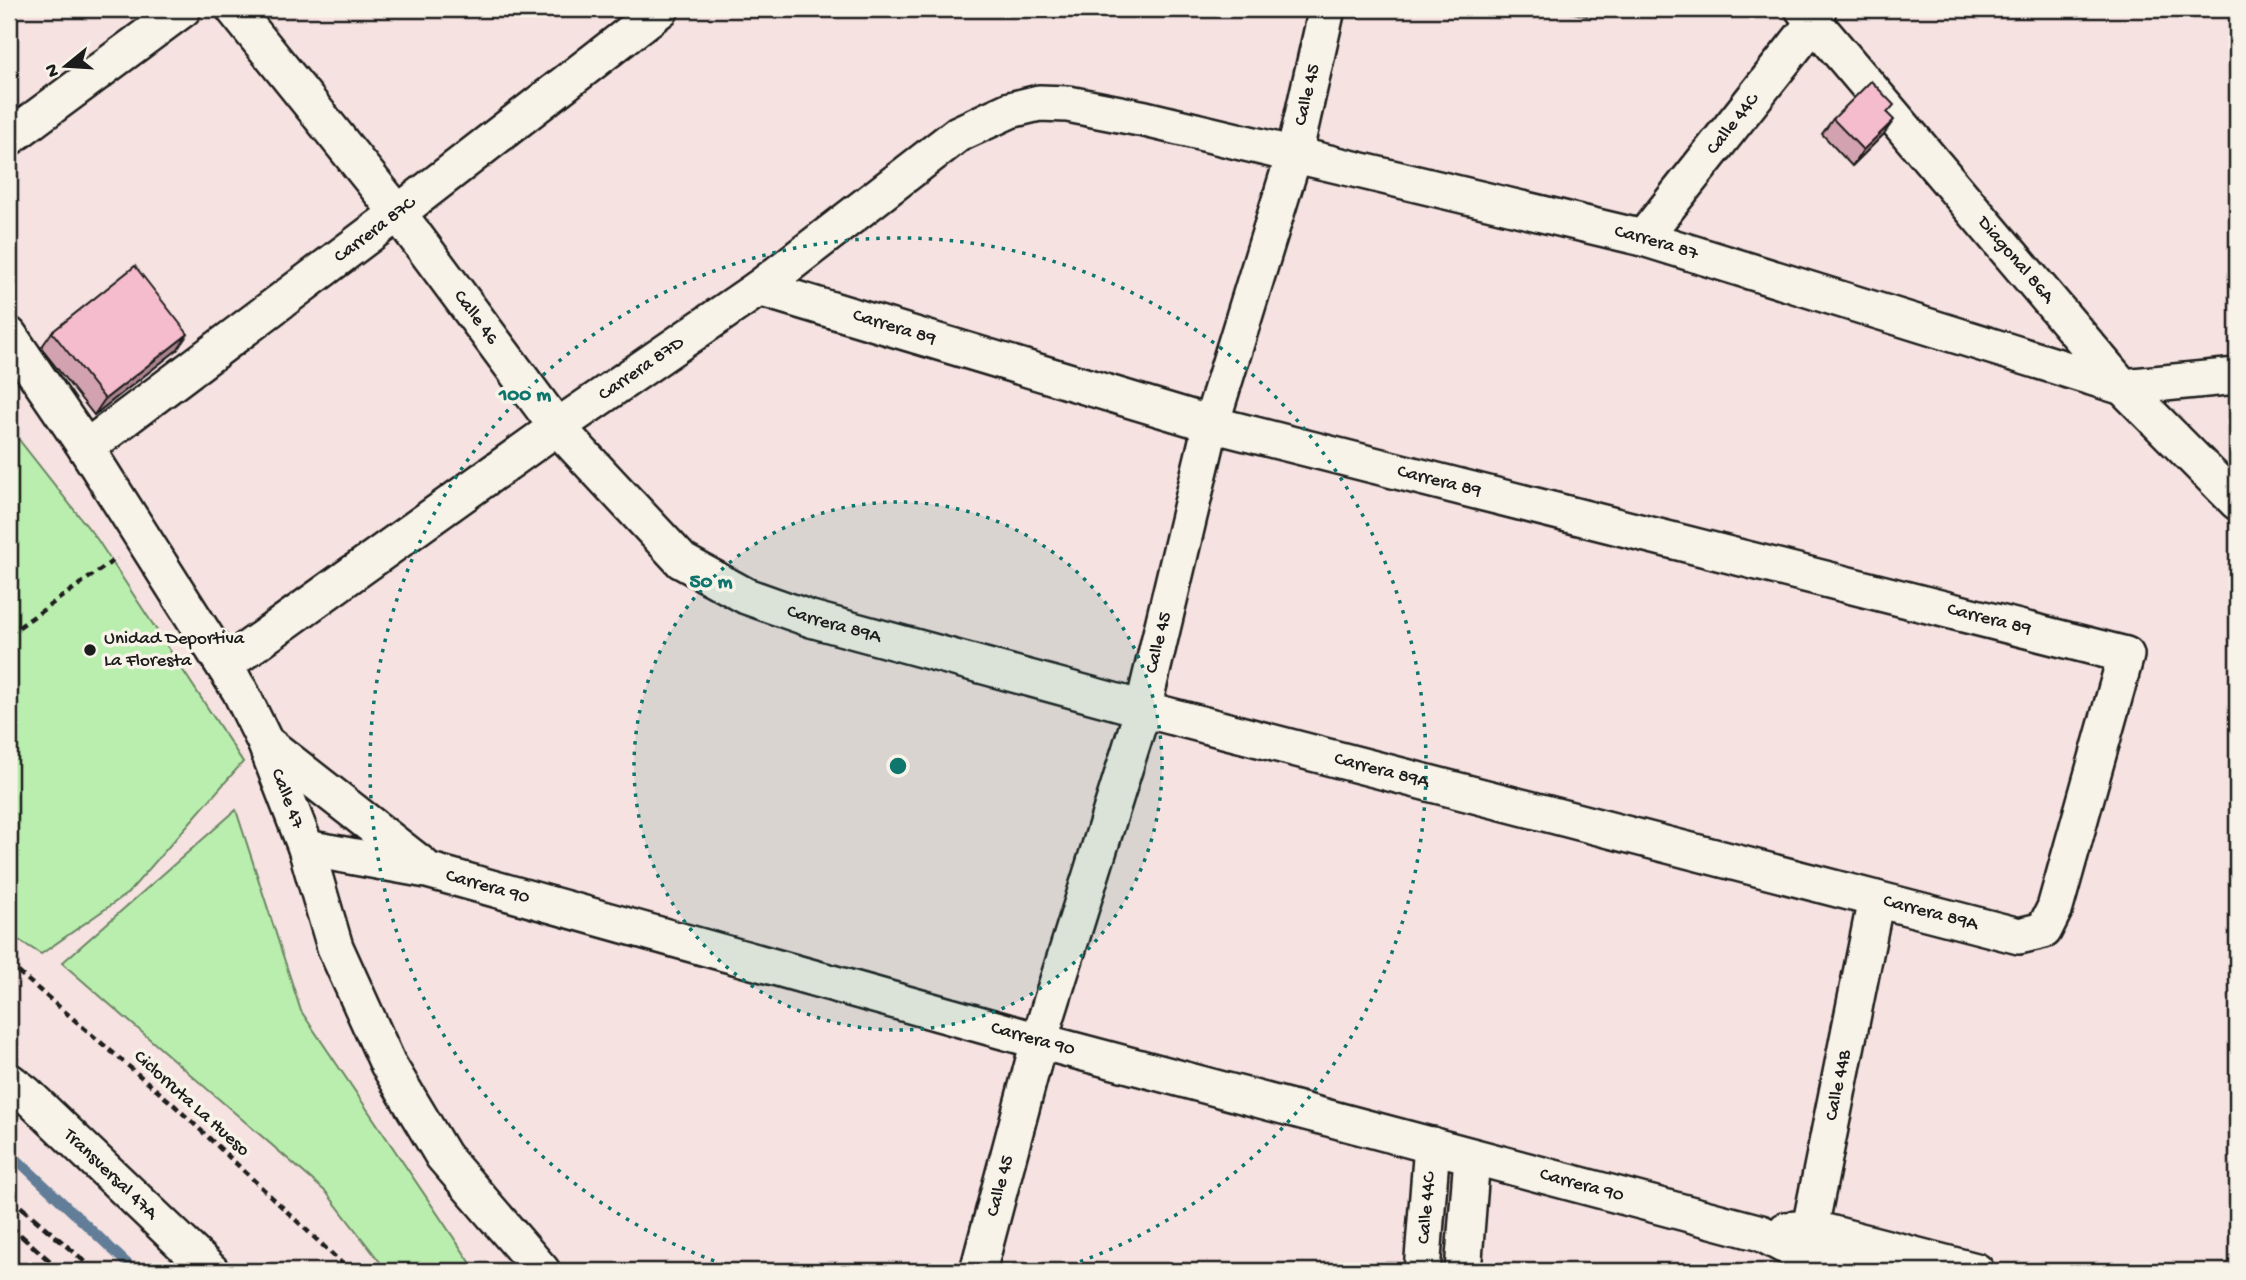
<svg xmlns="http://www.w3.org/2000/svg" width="2246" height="1280" font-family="'Gochi Hand',sans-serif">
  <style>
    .green { fill: #baeeae; stroke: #6b8565; stroke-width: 2 }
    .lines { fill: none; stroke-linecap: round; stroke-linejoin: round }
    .stream { stroke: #627d98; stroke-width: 10 }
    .street-casing { stroke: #1c1c1c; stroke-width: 40 }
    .path { stroke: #1c1c1c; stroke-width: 4.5; stroke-dasharray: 7 5; stroke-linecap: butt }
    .street { stroke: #f7f3e8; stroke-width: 35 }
    .rail { stroke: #1c1c1c; stroke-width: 5; stroke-dasharray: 10 5; stroke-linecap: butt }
    .wall { fill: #d3a2b0; stroke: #1c1c1c; stroke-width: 2 }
    .shaded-wall { fill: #ac8490; stroke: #1c1c1c; stroke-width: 2 }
    .building { fill: #f5bccd; stroke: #1c1c1c; stroke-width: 2 }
    .ring { fill: none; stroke: #0f766e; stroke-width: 3.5; stroke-dasharray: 3.5 7 }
    .poi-dot { fill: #1c1c1c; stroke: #f7f3e8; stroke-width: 2.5 }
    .labels { text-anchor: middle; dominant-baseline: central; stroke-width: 7; stroke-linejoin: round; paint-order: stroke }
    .street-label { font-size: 19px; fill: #1c1c1c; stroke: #f7f3e8 }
    .poi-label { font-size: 19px; fill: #1c1c1c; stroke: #f7f3e8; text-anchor: start }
    .centre { fill: #0f766e; stroke: #f7f3e8; stroke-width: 3.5 }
    .ring-label { font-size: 21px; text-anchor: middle; font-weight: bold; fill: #0f766e; stroke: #f7f3e8; stroke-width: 7; stroke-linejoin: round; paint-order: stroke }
  </style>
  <rect width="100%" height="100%" fill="#f6e2e0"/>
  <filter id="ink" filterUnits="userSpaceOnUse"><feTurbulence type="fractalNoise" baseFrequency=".0143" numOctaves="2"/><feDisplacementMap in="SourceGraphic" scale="14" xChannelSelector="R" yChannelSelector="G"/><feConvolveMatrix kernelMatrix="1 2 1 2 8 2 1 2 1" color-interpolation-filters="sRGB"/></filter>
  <g filter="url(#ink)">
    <path class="green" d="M9 427 97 539 243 762 128 893 41 954 9 934Z
      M236 810 301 1011 476 1271H387L326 1192 62 963Z"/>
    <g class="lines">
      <path class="stream" d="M9 1152 135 1271"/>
      <g class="street-casing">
        <g id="street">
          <path id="s1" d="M234 9 398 213 557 427 682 561 746 596 811 619 1143 709 1876 899 2019 936 2044 930 2055 908 2126 655 1211 424 759 288"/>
          <path id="s2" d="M1803 9 2123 387 2237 502"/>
          <path d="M9 138 183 9"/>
          <path id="s3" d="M1643 238 1815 21 1818 9"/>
          <path id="s4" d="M9 335 86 448 240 691 265 742 306 848 335 947 388 1064 443 1156 542 1271"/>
          <path id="s5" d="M86 448 398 213 661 9"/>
          <path id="s6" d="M225 665 557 427 759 288 958 134 1010 110 1039 103 1068 104 1145 119 1643 238 2123 387 2237 376"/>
          <path d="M265 742 422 865"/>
          <path id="s7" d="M306 848 427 870 1039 1041 1761 1233 1804 1256 1863 1271"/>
          <path id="s8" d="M9 1081 25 1093 211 1271"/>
          <path d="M1786 1230 1810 1228 1976 1271"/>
          <path id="s9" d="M978 1271 1039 1041 1143 709 1211 424 1294 155 1327 9"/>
          <path id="s10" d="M1422 1271 1432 1145"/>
          <path d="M1463 1271 1472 1157"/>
          <path id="s11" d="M1803 1271 1810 1228 1876 899"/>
        </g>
      </g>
      <path class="path" d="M9 634 117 558
        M9 964 174 1105 350 1271
        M9 1259 22 1271"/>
      <use href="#street" class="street"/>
      <path class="rail" d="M9 1197 96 1271
        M9 1225 61 1271"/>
    </g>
    <path class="wall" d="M1888 114 1883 135 1852 166 1822 134 1833 119Z
      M52 332 177 350 94 415 41 348Z"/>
    <path class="shaded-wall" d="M1556 9H1592L1587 16Z
      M1894 120 1883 135 1852 166 1863 150Z
      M188 334 177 350 94 415 105 399Z"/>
    <path class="building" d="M1871 81 1894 105 1887 113 1894 120 1863 150 1833 119Z
      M135 266 188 334 105 399 52 332Z"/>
  </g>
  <circle cx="898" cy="766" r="264" fill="#0f766e" fill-opacity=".12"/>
  <g class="ring">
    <circle cx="898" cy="766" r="264"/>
    <path d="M744 1271A528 528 0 1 1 1052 1271"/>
  </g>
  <circle class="poi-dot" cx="90" cy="650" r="7"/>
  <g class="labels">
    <g class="street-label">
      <text stroke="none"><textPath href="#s9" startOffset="1222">Calle 45</textPath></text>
      <text stroke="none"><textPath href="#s3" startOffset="145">Calle 44C</textPath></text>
      <text stroke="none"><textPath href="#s5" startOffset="362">Carrera 87C</textPath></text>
      <text stroke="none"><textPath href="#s6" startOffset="1626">Carrera 87</textPath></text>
      <text stroke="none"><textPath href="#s2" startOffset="329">Diagonal 86A</textPath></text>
      <text stroke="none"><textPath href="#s1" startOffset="392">Calle 46</textPath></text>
      <text transform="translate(894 328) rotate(17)">Carrera 89</text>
      <text stroke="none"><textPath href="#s6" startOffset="511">Carrera 87D</textPath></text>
      <text transform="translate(1439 482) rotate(14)">Carrera 89</text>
      <text transform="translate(1989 620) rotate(14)">Carrera 89</text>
      <text stroke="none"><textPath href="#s1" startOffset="877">Carrera 89A</textPath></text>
      <text stroke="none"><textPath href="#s9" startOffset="654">Calle 45</textPath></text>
      <text stroke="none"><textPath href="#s1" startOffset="1444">Carrera 89A</textPath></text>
      <text stroke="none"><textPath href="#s4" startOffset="542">Calle 47</textPath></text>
      <text stroke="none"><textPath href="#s7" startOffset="186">Carrera 90</textPath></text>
      <text stroke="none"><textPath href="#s1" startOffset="2011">Carrera 89A</textPath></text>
      <text stroke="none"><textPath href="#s7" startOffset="752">Carrera 90</textPath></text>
      <text stroke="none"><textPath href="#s11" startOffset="189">Calle 44B</textPath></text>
      <text transform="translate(191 1104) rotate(42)">Ciclorruta La Hueso</text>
      <text stroke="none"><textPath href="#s8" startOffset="138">Transversal 47A</textPath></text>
      <text stroke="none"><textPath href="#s9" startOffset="88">Calle 45</textPath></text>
      <text stroke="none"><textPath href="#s7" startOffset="1320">Carrera 90</textPath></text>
      <text stroke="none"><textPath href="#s10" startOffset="63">Calle 44C</textPath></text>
    </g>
    <g class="poi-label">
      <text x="104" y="639">Unidad Deportiva<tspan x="104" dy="22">La Floresta</tspan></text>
    </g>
  </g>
  <circle cx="898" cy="766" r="10" class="centre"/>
  <g class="ring-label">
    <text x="525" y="400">100 m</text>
    <text x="711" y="587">50 m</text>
  </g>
  <rect width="2246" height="1280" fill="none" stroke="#f7f3e8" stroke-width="35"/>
  <rect x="18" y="18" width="2211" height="1245" fill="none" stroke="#1c1c1c" stroke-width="2.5" filter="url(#ink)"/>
  <g transform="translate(66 66) rotate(252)" stroke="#f7f3e8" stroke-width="5" paint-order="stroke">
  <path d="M0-5L12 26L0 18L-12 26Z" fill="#1c1c1c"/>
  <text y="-10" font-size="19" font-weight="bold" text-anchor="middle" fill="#1c1c1c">N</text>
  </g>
</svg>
